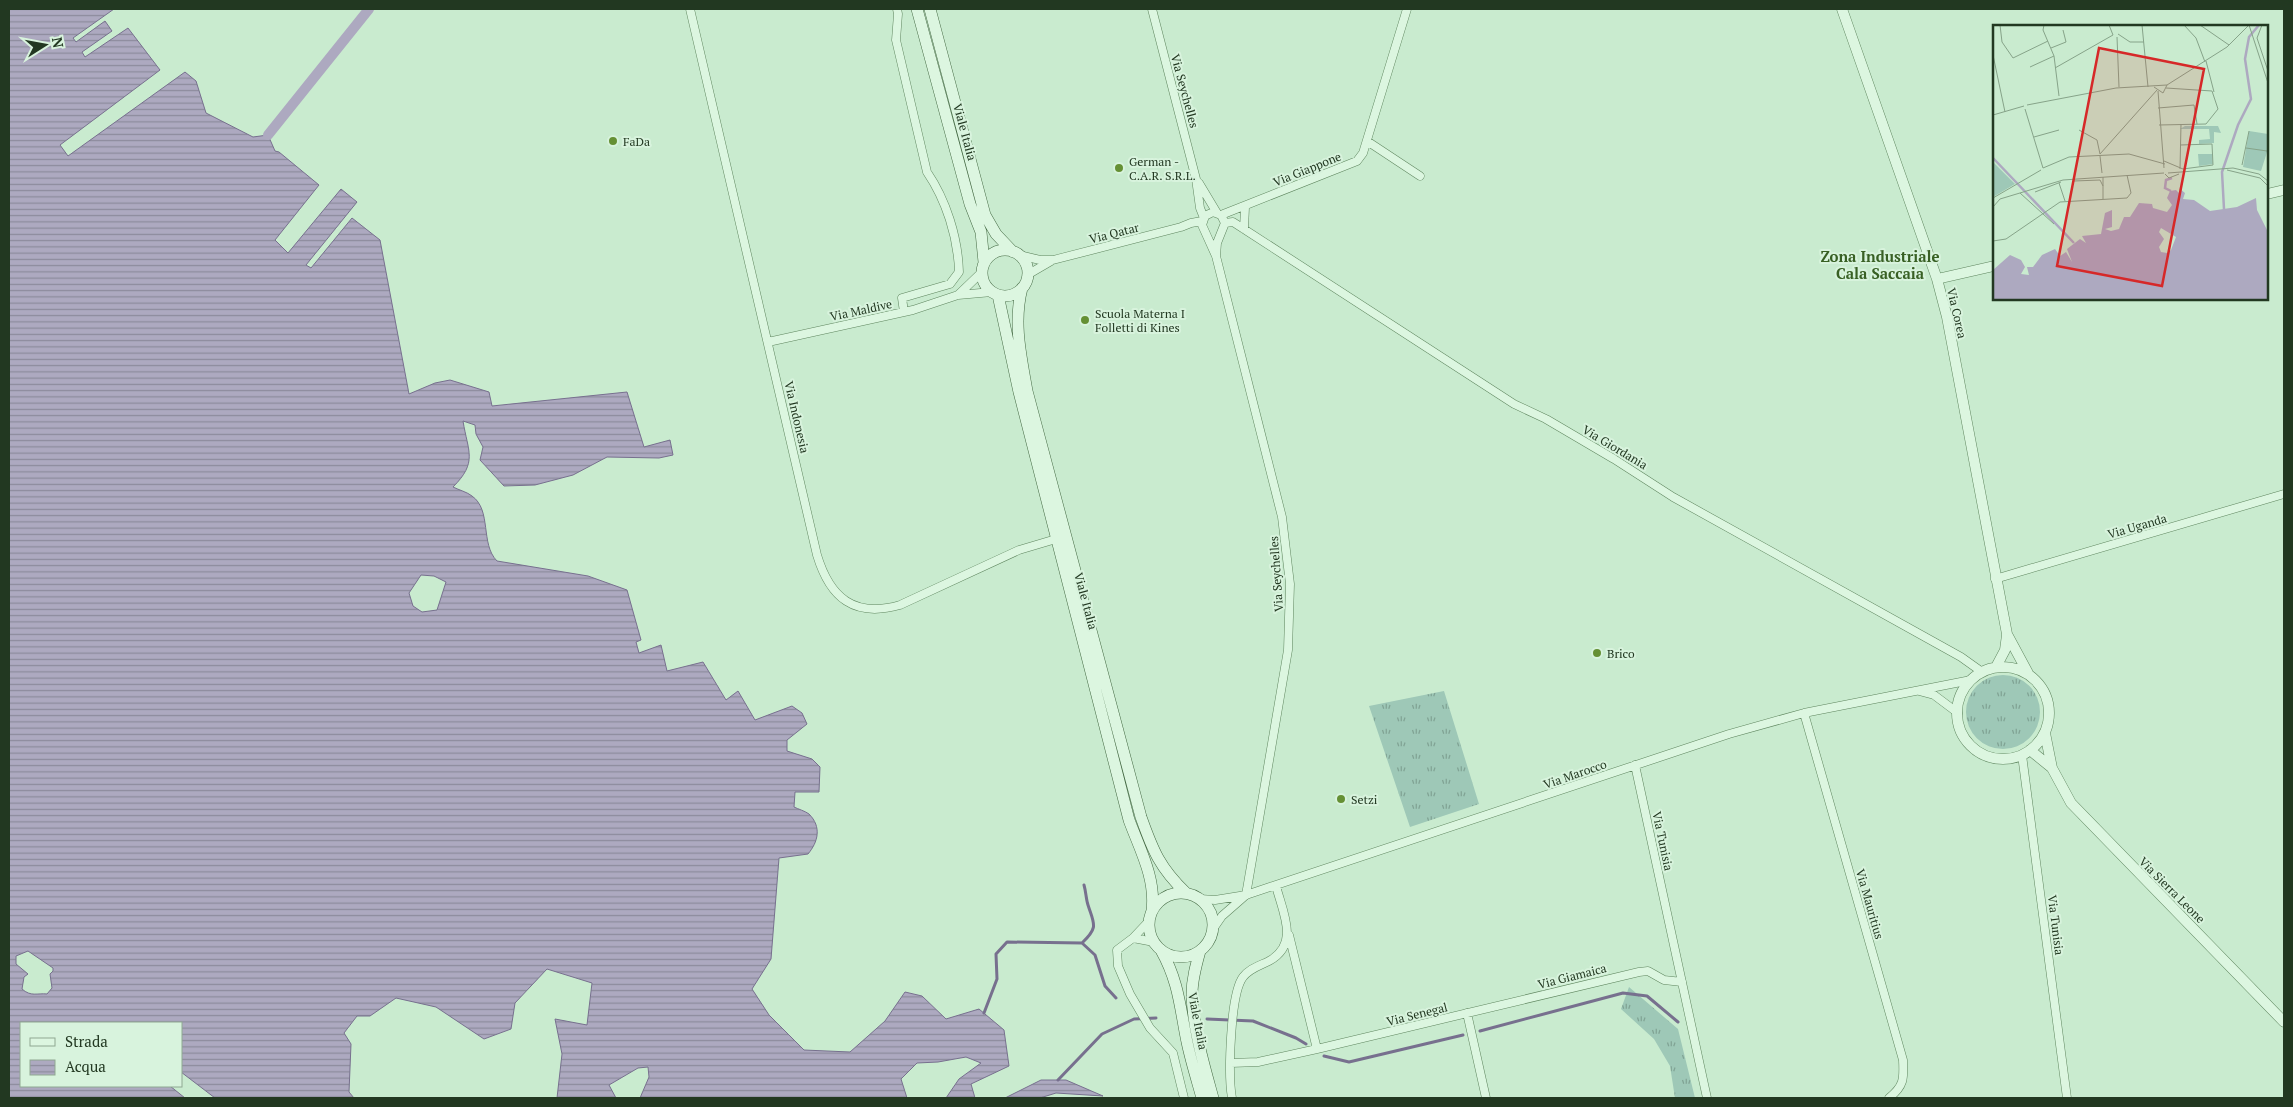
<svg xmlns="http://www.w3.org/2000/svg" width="2293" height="1107" font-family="'PT Serif',serif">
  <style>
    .grass { fill: url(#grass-tufts) }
    .water { fill: url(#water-rules); stroke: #77708e; fill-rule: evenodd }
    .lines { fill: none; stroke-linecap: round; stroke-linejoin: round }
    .stream { stroke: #77708e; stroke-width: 3 }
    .canal { stroke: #ada9c0; stroke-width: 10 }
    .minor-casing { stroke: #5f865f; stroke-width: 9 }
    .tertiary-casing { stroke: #5f865f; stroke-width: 11 }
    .secondary-casing { stroke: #436842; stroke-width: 12 }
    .minor { stroke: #dcf6e0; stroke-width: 8 }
    .tertiary { stroke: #dcf6e0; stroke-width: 10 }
    .secondary { stroke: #dcf6e0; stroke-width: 11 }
    .poi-dot { fill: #659034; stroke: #d8f3dd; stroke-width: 2 }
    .labels { text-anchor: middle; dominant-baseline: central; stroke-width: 4; stroke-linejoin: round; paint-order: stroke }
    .street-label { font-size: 12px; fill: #223821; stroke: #d8f3dd }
    .poi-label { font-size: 12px; fill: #223821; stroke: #d8f3dd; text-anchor: start }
    .quarter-label { font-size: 15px; font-weight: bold; fill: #386024; stroke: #d8f3dd }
    .inset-river { fill: none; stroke: #ada9c0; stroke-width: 2.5 }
    .inset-road { fill: none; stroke: #86a389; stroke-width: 1 }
    .view { fill: #d62828; fill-opacity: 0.15; stroke: #d62828; stroke-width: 2.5 }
    .inset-edge { fill: none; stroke: #223821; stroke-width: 2.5 }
  </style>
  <defs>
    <pattern id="grass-tufts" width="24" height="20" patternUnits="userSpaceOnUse" patternTransform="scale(1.25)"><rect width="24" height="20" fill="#9ec8b7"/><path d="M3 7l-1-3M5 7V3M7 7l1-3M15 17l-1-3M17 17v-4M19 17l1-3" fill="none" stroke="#80a394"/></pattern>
    <pattern id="water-rules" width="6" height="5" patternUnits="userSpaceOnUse" patternTransform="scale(1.25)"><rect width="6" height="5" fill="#ada9c0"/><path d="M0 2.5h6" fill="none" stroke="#8c8b9c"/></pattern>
  </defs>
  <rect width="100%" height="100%" fill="#c9ebcf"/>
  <path class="grass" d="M1966 712a37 37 0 1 1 74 0a37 37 0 1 1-74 0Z
    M1444 691 1479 804 1410 827 1369 706Z
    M1629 987 1678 1029 1695 1098H1675L1670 1066 1654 1039 1621 1009Z"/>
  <path class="water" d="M9 9H114L73 38 76 42 105 21 112 31 82 52 85 57 128 28 160 70 60 145 68 156 185 72 196 81 206 113 253 137 268 135 275 151 279 152 319 185 275 240 288 253 341 189 357 202 306 265 311 268 352 218 380 240 409 394 435 383 450 380 489 392 492 406 627 392 644 447 670 440 673 455 659 458 607 457 573 475 535 485 504 486 480 460 483 447 476 434 475 425 463 421C468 452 478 462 453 487 459 490 467 492 472 496 492 510 480 544 497 561L588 576 627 590 641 640 636 642 639 653 661 645 667 671 703 662 726 700 738 691 755 720 792 706 802 713 807 724 787 740V751L812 759 820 767 819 792H795L794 807C798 809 805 811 809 814 822 827 818 842 808 854L779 858 771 959 752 989 769 1015 804 1050 850 1052 885 1021 905 992 922 996 946 1019 979 1009 1004 1030 1009 1066 971 1084 975 1098H946L959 1079 981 1063 966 1057 938 1062 917 1063 901 1079 907 1098H640L649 1077 648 1067 638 1068 609 1085 616 1098H557L562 1054 555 1019 587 1025 592 983 547 969 515 1003 511 1029 484 1039 436 1007 396 998 370 1016H357L344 1033 351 1044 349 1092 354 1098H215L181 1072V1023H21V1086H170L185 1098H9ZM421 575 434 576 446 582 437 610 422 612 413 606 409 593ZM28 951 53 968V971L50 974 52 988 47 994C37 993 31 997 22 989L24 977 28 974 16 964V956Z
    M1041 1080H1066L1103 1096 1056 1093 1040 1098H1005Z"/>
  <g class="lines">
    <path class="stream" d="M1082 943C1099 927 1094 924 1088 905 1086 899 1086 892 1084 885
      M984 1013 997 979 996 954 1007 942 1082 943 1095 955 1105 986 1116 998
      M1207 1019 1253 1021 1296 1038 1306 1044
      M1480 1031 1623 993 1647 996 1678 1022
      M1324 1056 1349 1062 1463 1035
      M1058 1080 1102 1034 1134 1019 1156 1018"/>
    <path class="canal" d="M268 135 369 9"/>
    <g class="minor-casing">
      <path id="minor" d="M690 9 817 555C830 598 854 618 900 605L1019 550 1056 539
        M897 9 898 14 896 40 927 172C946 200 958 237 959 272L950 284 902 298 904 312
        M1152 9 1196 179 1200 208 1204 218
        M1367 141 1420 176
        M1199 183 1217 213
        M1221 215 1357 161 1363 153 1407 9
        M1225 223 1233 222 1514 404 1546 419 1614 459 1673 497 1961 657 1982 672
        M1244 229 1245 207
        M1019 255 1040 260H1053L1181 227 1191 223 1202 221
        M1216 256 1217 243 1225 223 1221 215 1213 212 1205 216 1202 225 1216 256 1282 517 1290 584 1288 650 1246 895
        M1027 275 1051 261
        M958 295 982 272
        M768 342 913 310 958 295 992 292
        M1995 579 2284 494
        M1919 691 1934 695 1958 713
        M1804 713 1903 1060C1904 1079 1904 1086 1889 1098
        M2022 755 2067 1098
        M1635 765 1707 1098
        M1200 899 1215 900 1246 895 1729 734 1804 713 1971 680
        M1149 921 1133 938 1117 950 1118 966 1130 994 1150 1028 1173 1053 1184 1098
        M1213 929 1222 916 1246 895
        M1289 935 1317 1049
        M1133 938 1154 942
        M1467 1013 1486 1098
        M1231 1063 1258 1062 1317 1049 1639 972 1648 971 1664 980 1682 982
        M1232 1098C1228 1076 1230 994 1243 977 1250 968 1259 966 1269 961 1300 944 1283 913 1276 886"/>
    </g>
    <g class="tertiary-casing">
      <path id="tertiary" d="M1842 9 1937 279 1947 317 2007 634 2028 673
        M2267 194 2284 190
        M1937 279 1994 266
        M1996 667 2005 650 2007 635
        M1957 713a46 46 0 1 1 92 0a46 46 0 1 1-92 0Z
        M2045 733 2052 768 2071 803 2284 1022
        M2030 750 2052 768"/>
    </g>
    <g class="secondary-casing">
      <path id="secondary" d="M917 9 970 204 981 232 984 262
        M930 9 985 215 996 234 1013 252
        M982 273a23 23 0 1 1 46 0a23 23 0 1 1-46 0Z
        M1022 288C1013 323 1021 356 1027 391L1141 817C1153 851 1160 868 1186 893
        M998 295 1019 392 1129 820C1140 850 1156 878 1152 911
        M1149 925a32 32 0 1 1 64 0a32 32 0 1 1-64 0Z
        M1161 950C1179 982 1180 1008 1187 1042 1191 1061 1197 1080 1202 1098
        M1200 951C1196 965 1192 979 1192 994 1193 1029 1204 1065 1213 1098"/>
    </g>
    <use href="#minor" class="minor"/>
    <use href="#tertiary" class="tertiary"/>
    <use href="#secondary" class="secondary"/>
  </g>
  <g class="poi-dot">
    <circle cx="613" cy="141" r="5"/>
    <circle cx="1119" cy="168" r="5"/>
    <circle cx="1085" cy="320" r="5"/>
    <circle cx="1597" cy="653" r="5"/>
    <circle cx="1341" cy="799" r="5"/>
  </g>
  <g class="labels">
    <g class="street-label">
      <text transform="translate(1185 91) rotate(75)">Via Seychelles</text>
      <text transform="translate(965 132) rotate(75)">Viale Italia</text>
      <text transform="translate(1307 169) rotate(-22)">Via Giappone</text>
      <text transform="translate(1114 233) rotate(-14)">Via Qatar</text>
      <text transform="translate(861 310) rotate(-12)">Via Maldive</text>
      <text transform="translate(1957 313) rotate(77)">Via Corea</text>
      <text transform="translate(797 417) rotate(77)">Via Indonesia</text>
      <text transform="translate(1615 447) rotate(31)">Via Giordania</text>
      <text transform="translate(2137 526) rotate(-16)">Via Uganda</text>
      <text transform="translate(1276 574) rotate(-94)">Via Seychelles</text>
      <text transform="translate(1086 601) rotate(75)">Viale Italia</text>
      <text transform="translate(1575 774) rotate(-19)">Via Marocco</text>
      <text transform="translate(1663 841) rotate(78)">Via Tunisia</text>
      <text transform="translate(2172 890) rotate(45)">Via Sierra Leone</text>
      <text transform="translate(1870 904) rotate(74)">Via Mauritius</text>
      <text transform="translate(2056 925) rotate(83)">Via Tunisia</text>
      <text transform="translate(1572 976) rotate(-14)">Via Giamaica</text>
      <text transform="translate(1417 1014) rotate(-14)">Via Senegal</text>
      <text transform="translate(1198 1021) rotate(79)">Viale Italia</text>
    </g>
    <g class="poi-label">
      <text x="623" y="141">FaDa</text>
      <text x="1129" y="161">German -<tspan x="1129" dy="14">C.A.R. S.R.L.</tspan></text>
      <text x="1095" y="313">Scuola Materna I<tspan x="1095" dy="14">Folletti di Kines</tspan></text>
      <text x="1607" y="653">Brico</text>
      <text x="1351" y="799">Setzi</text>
    </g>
    <g class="quarter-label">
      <text x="1880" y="256">Zona Industriale<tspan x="1880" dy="17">Cala Saccaia</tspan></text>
    </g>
  </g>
  <g transform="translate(1993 25)">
    <rect width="275" height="275" fill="#c9ebcf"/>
    <path d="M192 101H225L228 108 221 107V118L206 119V115L217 114 216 104H187ZM256 106 275 109V124L268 146 250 142Z" fill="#9ec8b7"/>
    <path d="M205 129H219L220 139 206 141ZM0 137 22 159 0 172Z" fill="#9ec8b7"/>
    <path d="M188 156 187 164 192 168 190 174 201 175 217 186 244 182 263 173 264 185 275 207V275H0V245L17 230 28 235 32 242 28 249 36 250 34 242H40L49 230 62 224 67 231 73 227 79 237 74 224 87 214 93 218 89 211 108 209 112 188 119 185V202L112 204 118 206 126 204 131 192H137L146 178 159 179 160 183 174 187 179 180 174 173 177 166 183 165 186 168ZM168 203 183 212 178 225 174 228 168 227 166 222 171 214 166 207Z" fill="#ada9c0" fill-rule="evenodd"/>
    <path class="inset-river" d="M0 133 81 218M178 166 172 163 173 155 179 153M231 184 229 147 245 100 258 74 252 34 256 12 266 0"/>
    <path class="inset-road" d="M7 0 9 17M51 0 50 5 61 31 66 71M149 0 155 62M191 0 203 13 212 37M207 0 236 20M256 0 275 58M269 0 264 13 275 46M125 9 137 17H151M124 12 126 62M9 17 20 33 55 16M58 23 73 17 70 5M0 30 12 87M213 36 221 67M37 42 61 31M62 43 120 10 116 0M161 62 170 68 174 60 234 22 256 0M165 66 171 143M34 80 123 63 174 60M165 83 201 80 204 99M32 84 50 143M0 90 31 81M166 100 213 99 225 84 219 66 173 63M86 105 104 115 107 129M41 112 66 105M253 123 274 126M107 129 164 65M107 131 109 148M171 136 190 144 220 140 219 119 187 120M249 140 256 106M50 143 76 132 136 129 172 139M187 144 188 99M234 145 267 153 275 161M175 148 240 143 266 149 275 156M172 149 176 153 186 149M110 152V174M81 156 107 155 110 161M66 158 72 176M42 167 68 157M27 168 61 199M0 173 48 145M0 182 7 174 70 155 171 148M0 216 13 214 67 177 134 173 138 168 134 150"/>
    <path class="view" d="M106 23 211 44 169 261 64 241Z"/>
    <rect width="275" height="275" class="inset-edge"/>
  </g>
  <rect width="2293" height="1107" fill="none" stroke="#223821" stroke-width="20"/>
  <rect x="20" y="1022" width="162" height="65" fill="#d8f3dd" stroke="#8fa892"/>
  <rect x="30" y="1038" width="25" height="8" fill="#dcf6e0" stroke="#8fa892"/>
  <text x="65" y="1047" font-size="15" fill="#223821">Strada</text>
  <rect x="30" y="1060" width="25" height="15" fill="url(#water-rules)" stroke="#8fa892"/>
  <text x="65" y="1072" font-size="15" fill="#223821">Acqua</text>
  <g transform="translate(45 45) rotate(79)" stroke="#d8f3dd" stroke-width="4" paint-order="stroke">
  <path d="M0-4L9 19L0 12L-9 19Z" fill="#223821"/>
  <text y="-8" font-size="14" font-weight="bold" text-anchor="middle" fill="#223821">N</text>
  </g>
</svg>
